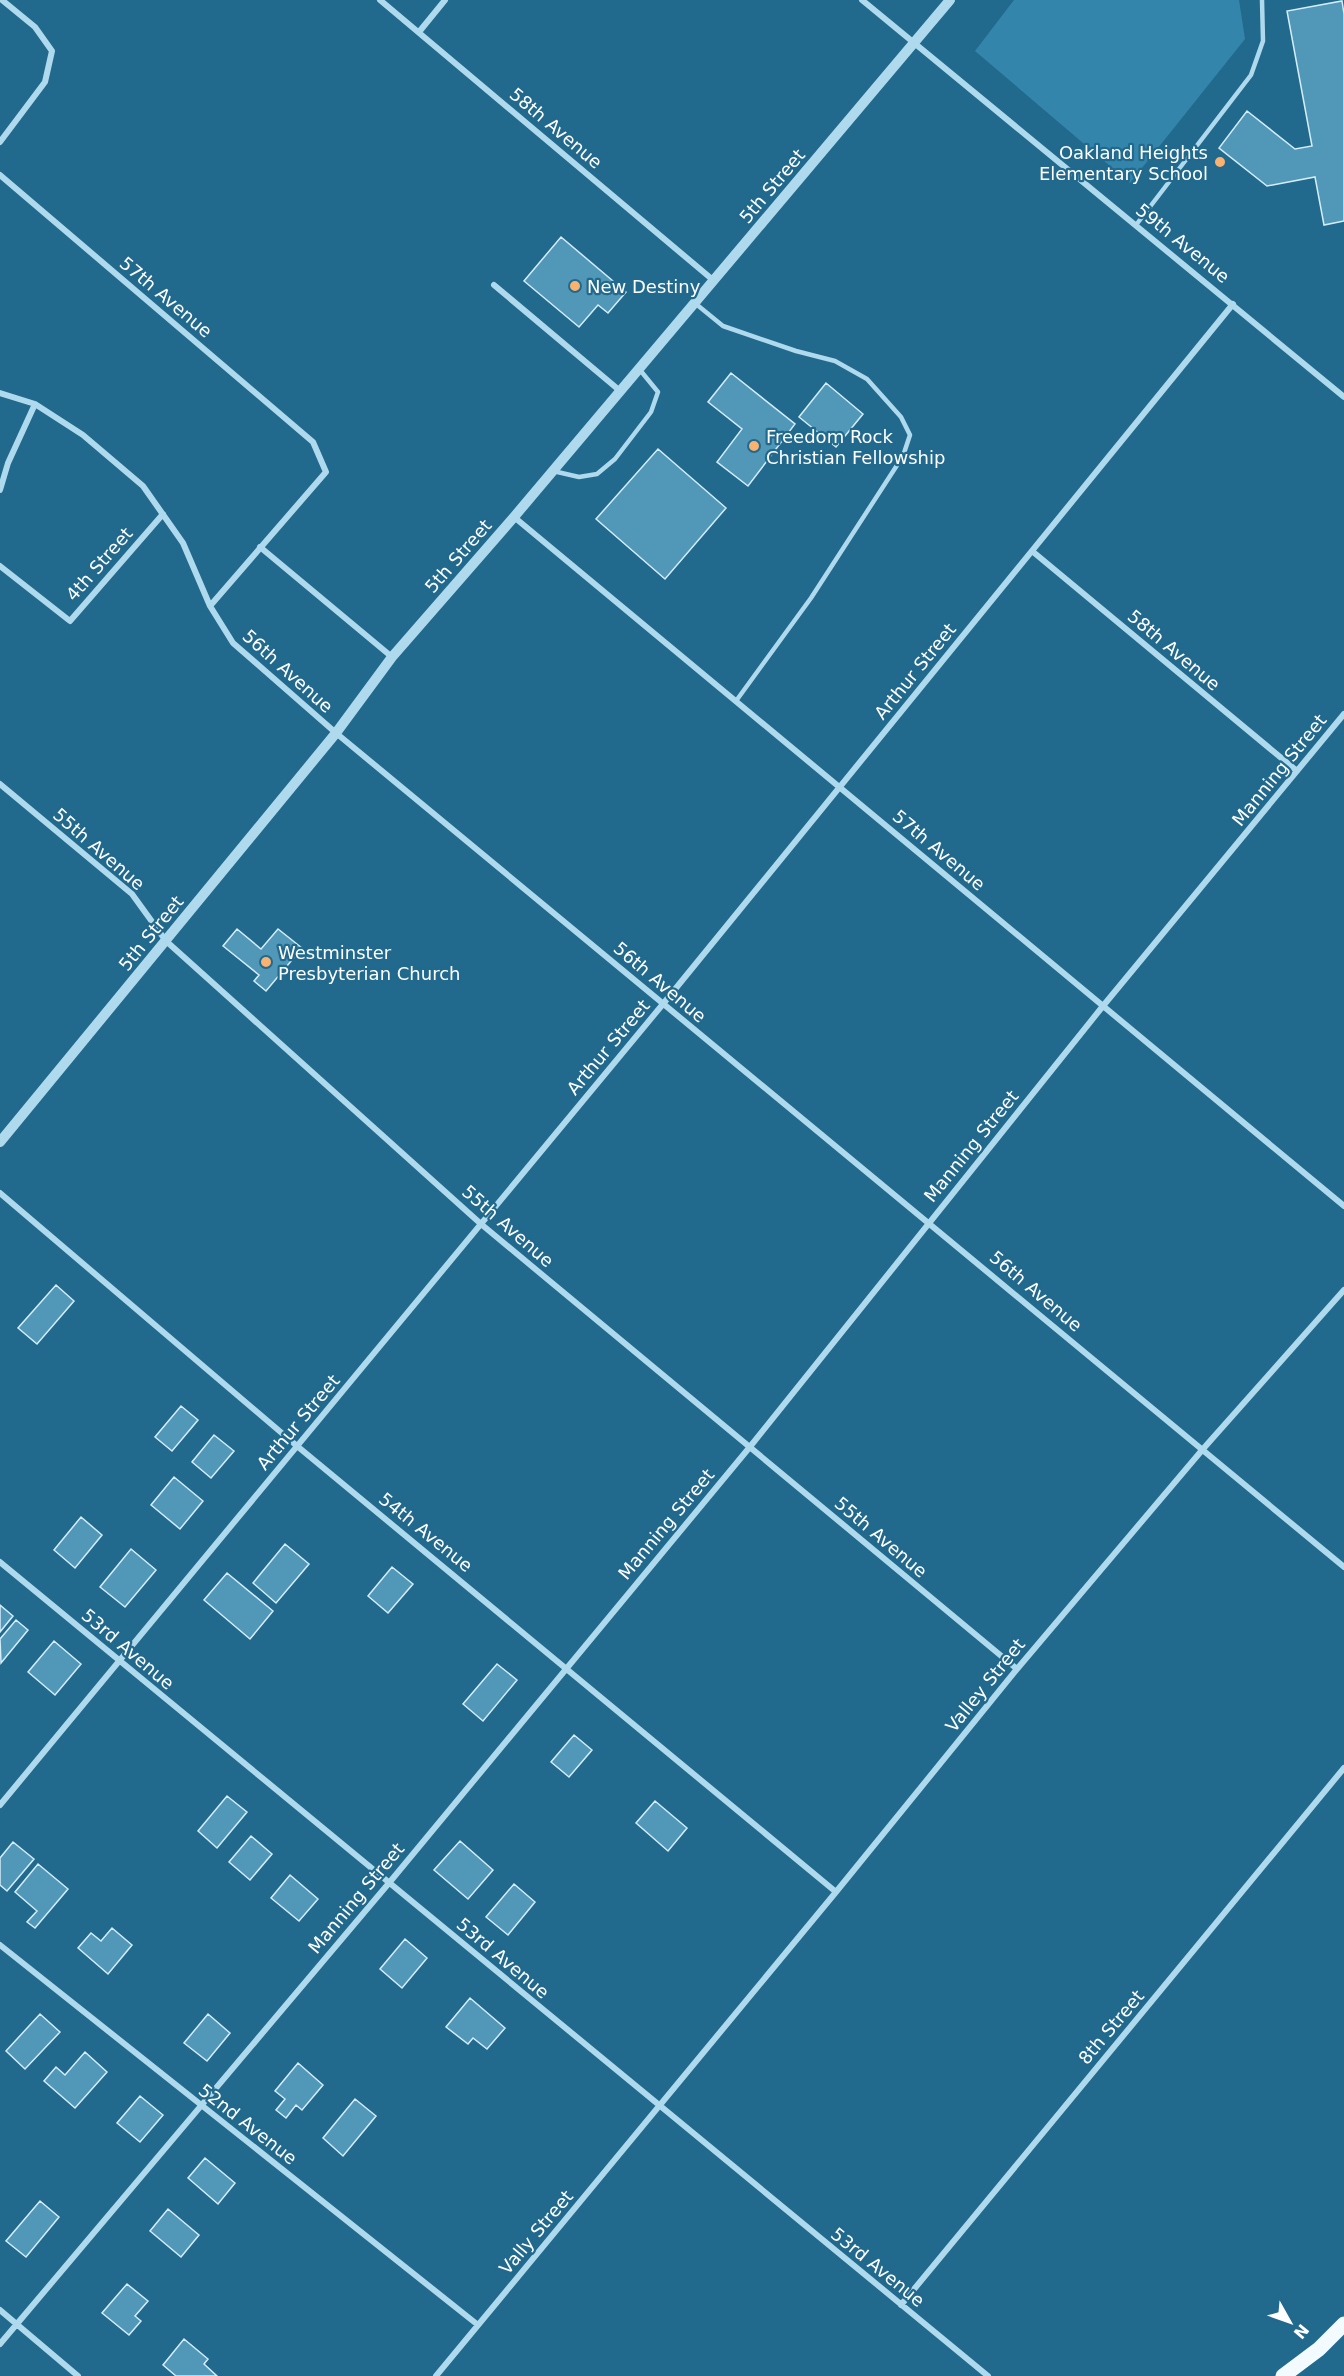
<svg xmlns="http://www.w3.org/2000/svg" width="1344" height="2376" font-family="'DejaVu Sans',sans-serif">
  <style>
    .green { fill: #3485ab }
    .building { fill: #5197b8; stroke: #d4edf9; stroke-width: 1.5 }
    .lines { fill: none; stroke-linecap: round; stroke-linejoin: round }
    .service { stroke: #afd9ec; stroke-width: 4.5 }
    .minor { stroke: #afd9ec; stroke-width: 6 }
    .tertiary { stroke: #afd9ec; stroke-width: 10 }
    .primary { stroke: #f4fbff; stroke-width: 15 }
    .poi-dot { fill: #f9b270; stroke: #21698d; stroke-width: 2 }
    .labels { text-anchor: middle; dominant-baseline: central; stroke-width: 4.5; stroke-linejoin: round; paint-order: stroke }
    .street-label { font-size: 18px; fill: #fff; stroke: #21698d }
    .poi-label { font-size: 18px; fill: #fff; stroke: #21698d; text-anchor: start }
  </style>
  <rect width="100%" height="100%" fill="#21698d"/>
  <path class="green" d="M1014 0H1239L1245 39 1130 183 975 51Z"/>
  <path class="building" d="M1342 1 1344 14V221L1324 225 1315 177 1267 186 1219 148 1247 111 1295 149 1312 146 1287 11Z
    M561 237 626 292 608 313 598 305 579 327 524 281Z
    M731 373 795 424 748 486 717 462 742 429 708 402Z
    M826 383 863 414 836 447 799 417Z
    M658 449 726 508 665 579 596 519Z
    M237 929 261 949 278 929 302 948 266 991 254 981 259 975 223 946Z
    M56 1285 74 1301 37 1344 18 1328Z
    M181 1406 198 1420 172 1451 155 1437Z
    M214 1435 234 1451 211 1478 192 1462Z
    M174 1477 203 1501 180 1529 151 1505Z
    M81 1517 102 1535 75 1568 54 1550Z
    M285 1544 309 1564 276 1603 253 1583Z
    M131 1549 156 1570 125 1607 100 1587Z
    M392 1567 413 1584 388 1613 368 1596Z
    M227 1573 273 1611 250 1639 204 1600Z
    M0 1605 13 1616 0 1632Z
    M16 1620 28 1630 1 1663 0 1639Z
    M54 1641 81 1664 55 1695 28 1672Z
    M497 1664 517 1680 483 1721 463 1704Z
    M574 1735 592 1750 569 1777 551 1762Z
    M227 1796 247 1812 217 1848 198 1831Z
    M655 1801 687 1828 668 1851 636 1823Z
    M251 1836 272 1854 250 1880 229 1862Z
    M460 1841 493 1870 468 1899 434 1870Z
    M13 1842 34 1859 7 1891 0 1885V1858Z
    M38 1864 68 1889 35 1928 27 1922 37 1911 15 1892Z
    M290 1875 318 1899 299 1921 271 1898Z
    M514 1884 535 1902 508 1935 486 1917Z
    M112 1928 132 1945 108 1974 78 1948 91 1933 101 1941Z
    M405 1939 427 1958 402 1988 380 1969Z
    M470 1998 505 2028 487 2049 473 2038 468 2044 446 2027Z
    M40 2014 60 2032 25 2069 6 2051Z
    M208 2014 230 2033 207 2061 184 2043Z
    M85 2052 107 2072 75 2108 44 2081 56 2067 65 2075Z
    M298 2063 323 2085 302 2110 296 2105 286 2118 276 2110 285 2099 275 2091Z
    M140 2096 163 2115 140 2142 117 2123Z
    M355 2099 376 2116 343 2156 323 2138Z
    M205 2158 235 2183 218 2204 188 2178Z
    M40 2201 59 2217 26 2257 6 2241Z
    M168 2209 199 2235 181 2257 150 2231Z
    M127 2284 148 2301 135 2316 141 2321 129 2335 102 2313Z
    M184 2339 208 2359 204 2364 217 2376H176L163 2365Z"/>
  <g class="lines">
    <path class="service" d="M1136 225 1251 75 1263 41 1262 0
      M696 304 723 326 796 351 835 361 867 379 901 417 910 435 903 456 811 598 736 701
      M553 471 579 477 597 474 615 459 651 412 658 392 640 370"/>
    <path class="minor" d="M380 0 713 280
      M862 0 1344 397
      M419 32 445 0
      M0 142 45 82 52 51 35 27 2 0
      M0 175 313 442 326 472 210 606
      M494 285 619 390
      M0 393 35 404 83 435 143 486 183 543 210 606 233 643 336 733 1344 1567
      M0 490 8 463 35 404
      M514 517 1344 1206
      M260 547 392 657
      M1032 551 1297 771
      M0 566 70 621 163 514
      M0 784 132 894 166 941 481 1224 1017 1669
      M0 1193 297 1446 836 1892
      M0 1562 988 2376
      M0 1805 663 1004 1233 304
      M0 1945 478 2325
      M901 2305 1344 1768
      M0 2310 78 2376
      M0 2344 389 1883 749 1448 1103 1006 1344 714
      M436 2376 836 1892 1017 1669 1203 1449 1344 1290"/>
    <path class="tertiary" d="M0 1142 336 733 392 657 514 517 950 0"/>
    <path class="primary" d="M1283 2376 1319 2349 1344 2324"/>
  </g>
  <g class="poi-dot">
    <circle cx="1220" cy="162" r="6"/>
    <circle cx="575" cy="286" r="6"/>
    <circle cx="754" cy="446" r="6"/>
    <circle cx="266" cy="962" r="6"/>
  </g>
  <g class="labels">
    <g class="street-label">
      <text transform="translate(556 128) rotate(40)">58th Avenue</text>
      <text transform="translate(772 186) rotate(-50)">5th Street</text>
      <text transform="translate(1183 243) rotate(39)">59th Avenue</text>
      <text transform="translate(166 297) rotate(40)">57th Avenue</text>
      <text transform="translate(458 556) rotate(-49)">5th Street</text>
      <text transform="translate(99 564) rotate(-49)">4th Street</text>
      <text transform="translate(1174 650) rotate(40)">58th Avenue</text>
      <text transform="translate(288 671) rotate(42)">56th Avenue</text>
      <text transform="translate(915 671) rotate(-51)">Arthur Street</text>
      <text transform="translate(1279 770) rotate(-51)">Manning Street</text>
      <text transform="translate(99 849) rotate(41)">55th Avenue</text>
      <text transform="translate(939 850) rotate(40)">57th Avenue</text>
      <text transform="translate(151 933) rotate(-51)">5th Street</text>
      <text transform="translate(660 982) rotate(40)">56th Avenue</text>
      <text transform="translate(608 1047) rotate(-50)">Arthur Street</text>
      <text transform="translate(971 1146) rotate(-51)">Manning Street</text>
      <text transform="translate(508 1226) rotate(41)">55th Avenue</text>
      <text transform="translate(1036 1291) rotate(40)">56th Avenue</text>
      <text transform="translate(298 1422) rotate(-50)">Arthur Street</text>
      <text transform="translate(666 1524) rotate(-50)">Manning Street</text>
      <text transform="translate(426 1532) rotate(39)">54th Avenue</text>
      <text transform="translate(881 1537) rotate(40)">55th Avenue</text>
      <text transform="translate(128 1649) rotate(40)">53rd Avenue</text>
      <text transform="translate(985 1685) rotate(-51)">Valley Street</text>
      <text transform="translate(356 1898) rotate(-50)">Manning Street</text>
      <text transform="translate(503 1958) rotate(40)">53rd Avenue</text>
      <text transform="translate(1111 2027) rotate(-50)">8th Street</text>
      <text transform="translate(248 2124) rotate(38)">52nd Avenue</text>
      <text transform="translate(536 2232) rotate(-50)">Vally Street</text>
      <text transform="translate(878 2267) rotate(39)">53rd Avenue</text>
    </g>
    <g class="poi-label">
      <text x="1208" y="152" text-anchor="end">Oakland Heights<tspan x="1208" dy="21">Elementary School</tspan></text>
      <text x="587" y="286">New Destiny</text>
      <text x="766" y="436">Freedom Rock<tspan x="766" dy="21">Christian Fellowship</tspan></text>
      <text x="278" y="952">Westminster<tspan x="278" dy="21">Presbyterian Church</tspan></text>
    </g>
  </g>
  <g transform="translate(1290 2322) rotate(130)" stroke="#21698d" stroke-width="4.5" paint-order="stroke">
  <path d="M0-4.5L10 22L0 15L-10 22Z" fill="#ffffff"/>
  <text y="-9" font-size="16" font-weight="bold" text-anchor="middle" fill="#ffffff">N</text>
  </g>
</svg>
